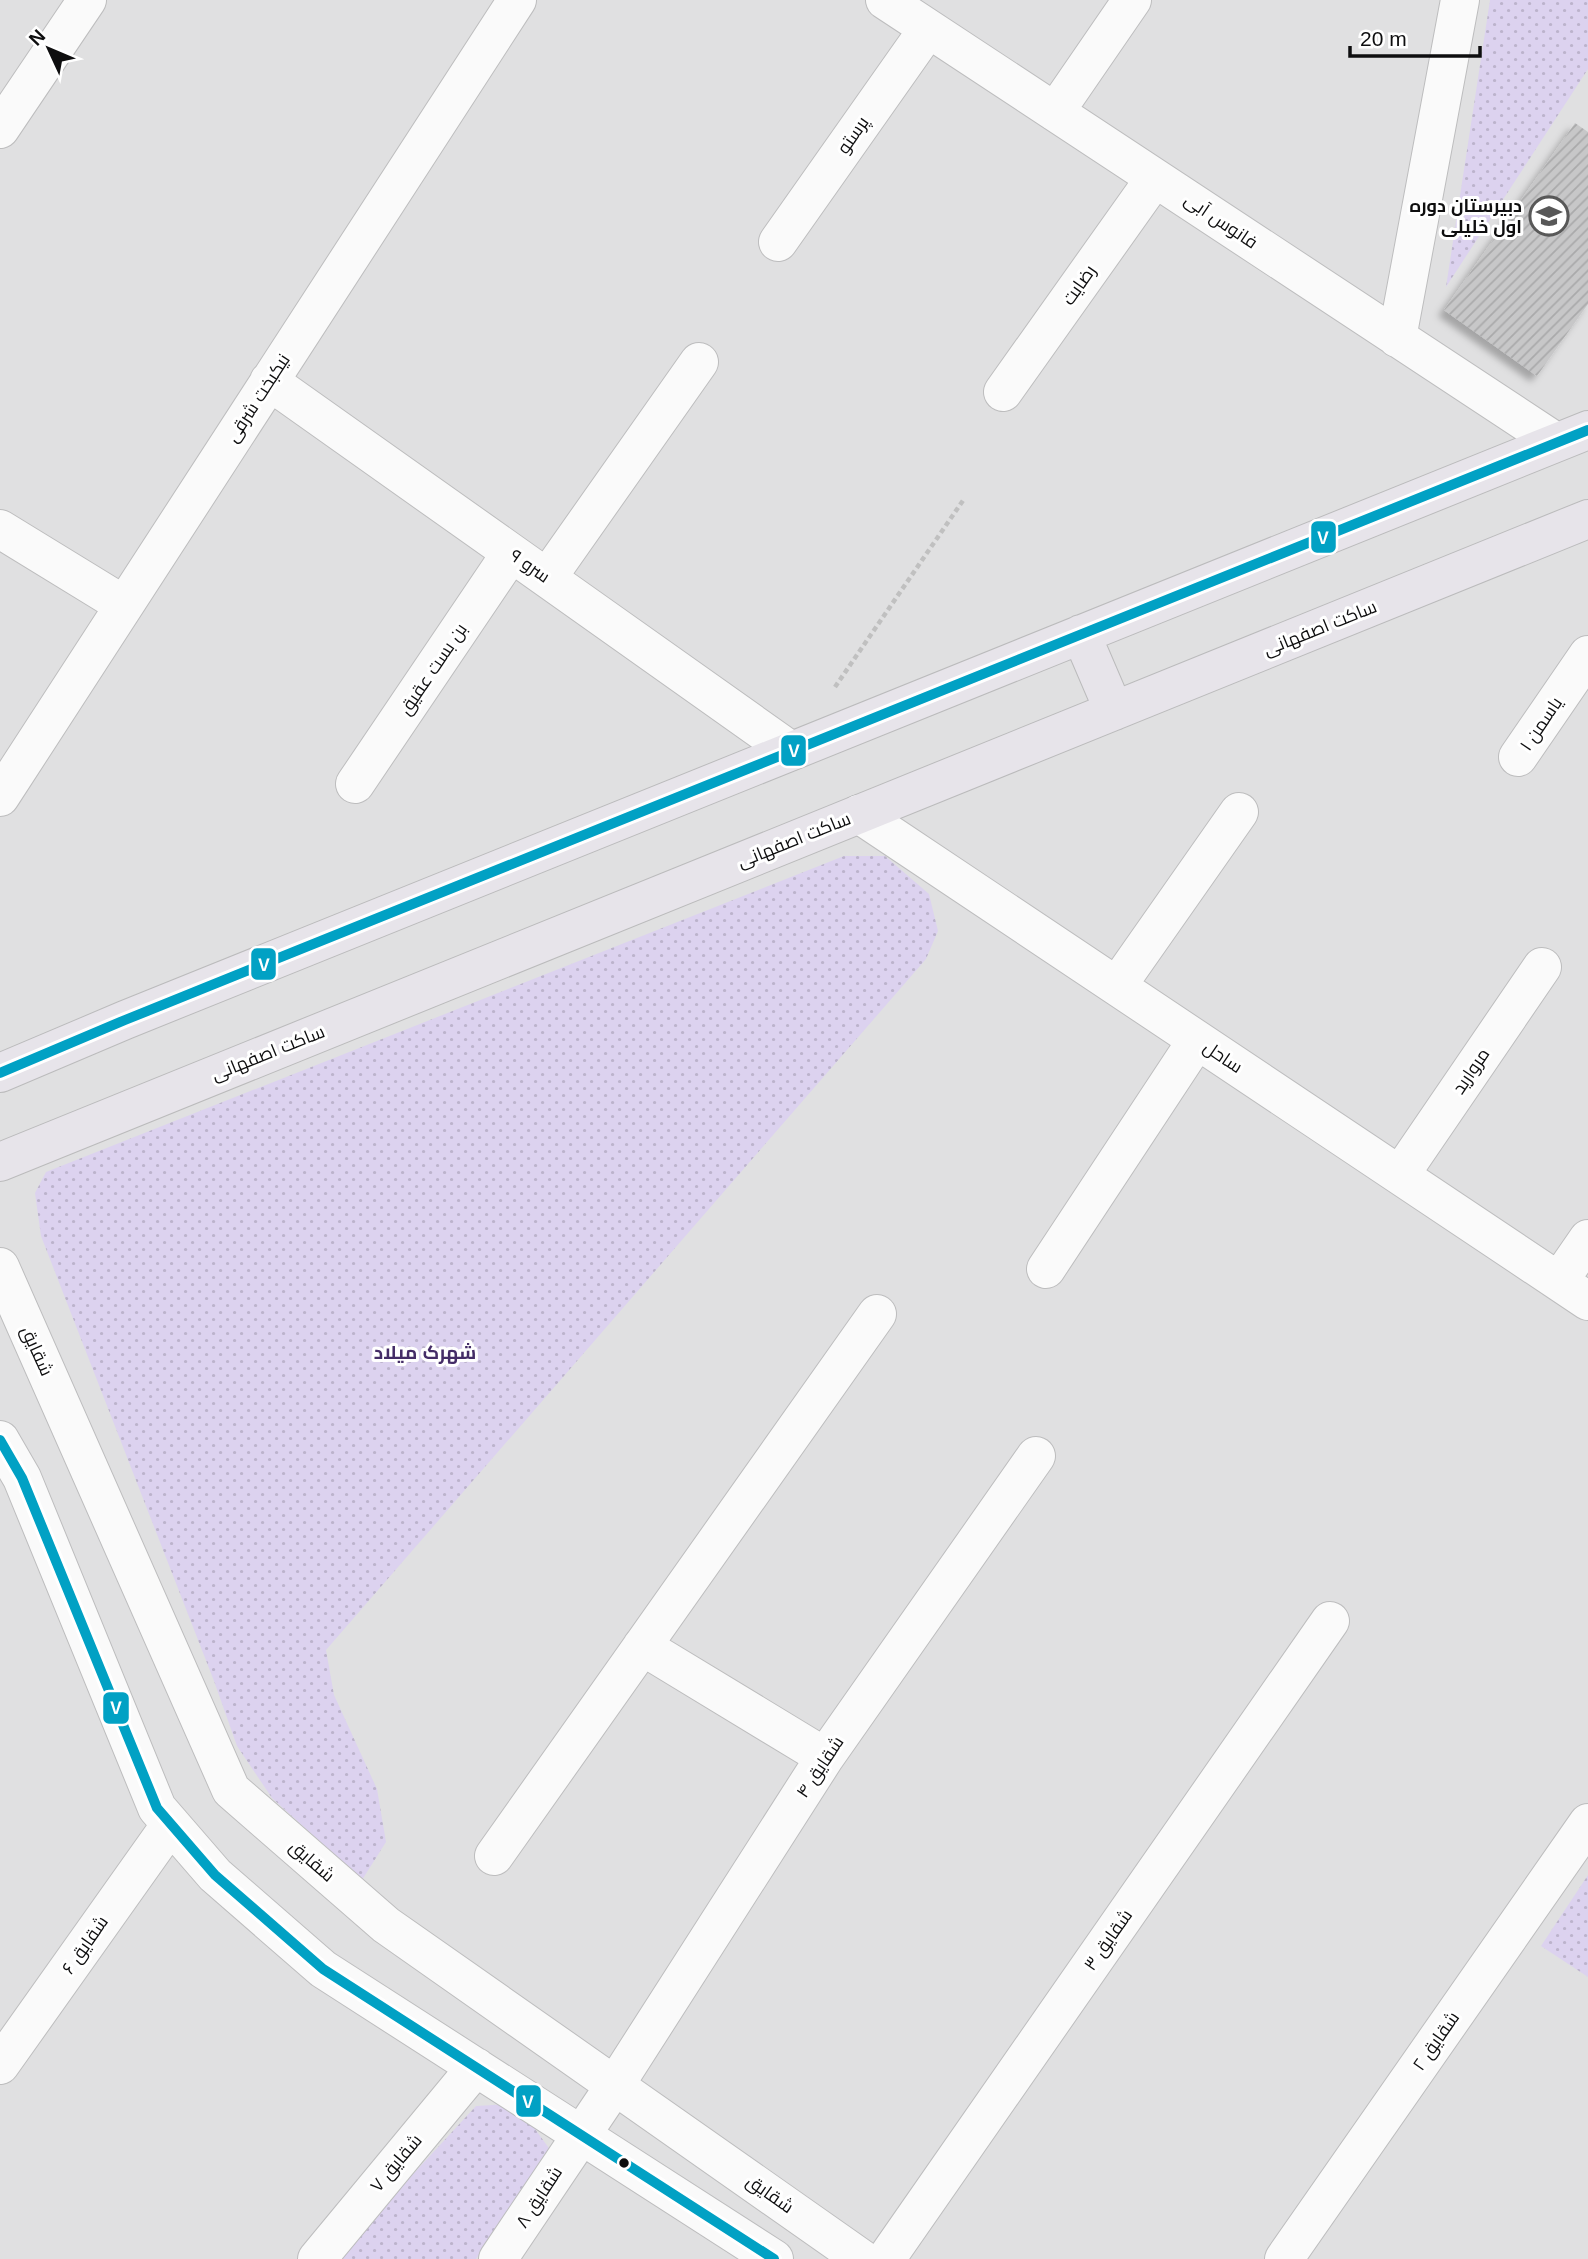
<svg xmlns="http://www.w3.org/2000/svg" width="1588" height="2259" font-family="Arial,Cairo,sans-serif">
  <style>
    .green { fill: url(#green-dots) }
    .building { fill: url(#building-hatch); filter: url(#shadow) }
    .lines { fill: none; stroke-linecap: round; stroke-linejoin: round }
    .minor-casing { stroke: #bdbdbe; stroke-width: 40 }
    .major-casing { stroke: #bbbbbc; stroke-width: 40 }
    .path { stroke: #c0c0c0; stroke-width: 4.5; stroke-dasharray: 5 3.5; stroke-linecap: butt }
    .minor { stroke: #fafafa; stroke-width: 38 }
    .major { stroke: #e7e4ea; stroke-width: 38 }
    .bus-1-casing { stroke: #fff; stroke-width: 16 }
    .bus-1 { stroke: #01a1c4; stroke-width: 10 }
    .bus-dot { fill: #0e0e0f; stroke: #fff; stroke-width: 2.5 }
    .labels { text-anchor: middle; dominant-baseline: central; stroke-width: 6; stroke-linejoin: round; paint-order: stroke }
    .street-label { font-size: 18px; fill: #0e0e0f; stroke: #fff }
    .poi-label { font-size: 18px; font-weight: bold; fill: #0e0e0f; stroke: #fff; text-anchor: end }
    .neighbourhood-label { font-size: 19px; font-weight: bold; fill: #442c67; stroke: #fff }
    .line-badge { stroke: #fff; stroke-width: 2.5 }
    .badge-label { font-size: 19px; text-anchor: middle; font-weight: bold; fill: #fff }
  </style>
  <defs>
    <pattern id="green-dots" width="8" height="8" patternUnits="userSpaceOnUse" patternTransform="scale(1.75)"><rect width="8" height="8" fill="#dcd2ef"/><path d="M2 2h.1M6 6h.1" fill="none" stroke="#bcb3cc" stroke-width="1.8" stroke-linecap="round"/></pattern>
    <pattern id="building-hatch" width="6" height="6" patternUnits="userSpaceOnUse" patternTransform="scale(1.75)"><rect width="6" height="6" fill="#c7c7c8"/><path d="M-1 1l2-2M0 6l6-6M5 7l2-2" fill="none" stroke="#aaaaab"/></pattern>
    <filter id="shadow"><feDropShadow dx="-6" dy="6" stdDeviation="3.5" flood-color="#0004"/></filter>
  </defs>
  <rect width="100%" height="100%" fill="#e0e0e1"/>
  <path class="green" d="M1490 0H1588V69L1446 287Z
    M844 856H885L929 894 938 931 926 959 326 1650 334 1695 377 1789 386 1842 362 1880 272 1798 237 1746 214 1681 41 1236 35 1193 46 1172Z
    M1588 1875V1977L1541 1946Z
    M510 2104 535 2129 551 2151 476 2259H339L403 2185 476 2106Z"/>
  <path class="building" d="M1575 123 1588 132V304L1537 376 1444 310Z"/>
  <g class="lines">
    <g class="minor-casing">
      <path id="minor" d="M885 0 1556 442
        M1055 112 1132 0
        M0 129 87 0
        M778 242 928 29
        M1397 338 1460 0
        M269 381 791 751
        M1003 392 1155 178
        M0 529 124 605
        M547 578 699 362
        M1518 757 1588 655
        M355 784 511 553
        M0 797 517 0
        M859 814 1588 1301
        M1117 986 1239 812
        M1400 1175 1542 967
        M0 1267 231 1790 386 1925 862 2259
        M1046 1269 1197 1040
        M1559 1281 1588 1239
        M0 1440 22 1478 157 1808 215 1875 323 1969 774 2259
        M642 1646 825 1757
        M494 1856 877 1314
        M0 2065 171 1824
        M317 2259 476 2067
        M498 2259 615 2085 825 1757 1036 1456
        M886 2259 1330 1621
        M1284 2259 1588 1823"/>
    </g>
    <g class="major-casing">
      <path id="major" d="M1081 634 1114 711
        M0 1073 125 1020 1588 430
        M0 1162 1588 519"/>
    </g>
    <path class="path" d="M835 687 964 499"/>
    <use href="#minor" class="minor"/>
    <use href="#major" class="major"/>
    <g class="bus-1-casing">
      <path id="bus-1" d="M0 1073 125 1020 1588 430
        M0 1440 22 1478 157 1808 215 1875 323 1969 774 2259"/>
    </g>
    <use href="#bus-1" class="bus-1"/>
  </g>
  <defs>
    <g id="school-ring" transform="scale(2.0125)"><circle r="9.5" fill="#fff" stroke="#585858" stroke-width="1.5"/><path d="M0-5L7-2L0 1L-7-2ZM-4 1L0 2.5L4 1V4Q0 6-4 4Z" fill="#585858"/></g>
  </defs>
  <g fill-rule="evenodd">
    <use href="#school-ring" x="1549" y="216"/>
  </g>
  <circle class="bus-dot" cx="624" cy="2163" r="6"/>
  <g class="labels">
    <g class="street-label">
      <text transform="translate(853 135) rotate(-55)">پرستو</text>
      <text transform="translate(1221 221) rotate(34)">فانوس آبی</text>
      <text transform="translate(1079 285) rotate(-55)">رضایت</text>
      <text transform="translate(258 398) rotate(-57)">نیکبخت شرقی</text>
      <text transform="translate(530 566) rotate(35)">سرو ۹</text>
      <text transform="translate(1320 628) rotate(-22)">ساکت اصفهانی</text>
      <text transform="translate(433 669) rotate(-56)">بن بست عقیق</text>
      <text transform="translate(1541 724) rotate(-56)">یاسمن ۱</text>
      <text transform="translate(794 840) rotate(-22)">ساکت اصفهانی</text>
      <text transform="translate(268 1053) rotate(-22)">ساکت اصفهانی</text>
      <text transform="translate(1223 1057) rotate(34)">ساحل</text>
      <text transform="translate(1471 1071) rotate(-56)">مروارید</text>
      <text transform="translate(37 1351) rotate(66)">شقایق</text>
      <text transform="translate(820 1767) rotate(-56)">شقایق ۴</text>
      <text transform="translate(312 1861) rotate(41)">شقایق</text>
      <text transform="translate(1108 1940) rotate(-55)">شقایق ۳</text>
      <text transform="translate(85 1945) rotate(-55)">شقایق ۶</text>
      <text transform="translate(1436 2041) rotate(-55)">شقایق ۲</text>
      <text transform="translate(396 2163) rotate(-50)">شقایق ۷</text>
      <text transform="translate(770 2194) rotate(35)">شقایق</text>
      <text transform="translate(539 2197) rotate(-57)">شقایق ۸</text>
    </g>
    <g class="poi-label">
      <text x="1522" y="206">دبیرستان دوره<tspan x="1522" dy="21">اول خلیلی</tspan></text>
    </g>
    <g class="neighbourhood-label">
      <text x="425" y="1352">شهرک میلاد</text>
    </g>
  </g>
  <g class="line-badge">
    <rect x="1310" y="520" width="27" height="34" rx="7" fill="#01a1c4"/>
    <rect x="780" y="734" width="27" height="33" rx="7" fill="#01a1c4"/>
    <rect x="250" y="947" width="27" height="34" rx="7" fill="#01a1c4"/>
    <rect x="102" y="1691" width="28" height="34" rx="7" fill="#01a1c4"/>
    <rect x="515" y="2084" width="27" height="34" rx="7" fill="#01a1c4"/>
  </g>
  <g class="badge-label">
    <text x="1323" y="544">۷</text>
    <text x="794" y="757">۷</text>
    <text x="264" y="971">۷</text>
    <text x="116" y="1714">۷</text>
    <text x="528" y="2108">۷</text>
  </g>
  <g transform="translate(49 49) rotate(314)" stroke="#ffffff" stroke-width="5" paint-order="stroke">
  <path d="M0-5L12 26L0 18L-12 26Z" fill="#0e0e0f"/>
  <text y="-10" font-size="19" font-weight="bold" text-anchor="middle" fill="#0e0e0f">N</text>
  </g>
  <path d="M1350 46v10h130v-10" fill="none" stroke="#0e0e0f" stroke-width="3.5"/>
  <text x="1360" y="46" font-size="21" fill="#0e0e0f" stroke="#ffffff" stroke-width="5" paint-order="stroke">20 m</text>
</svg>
